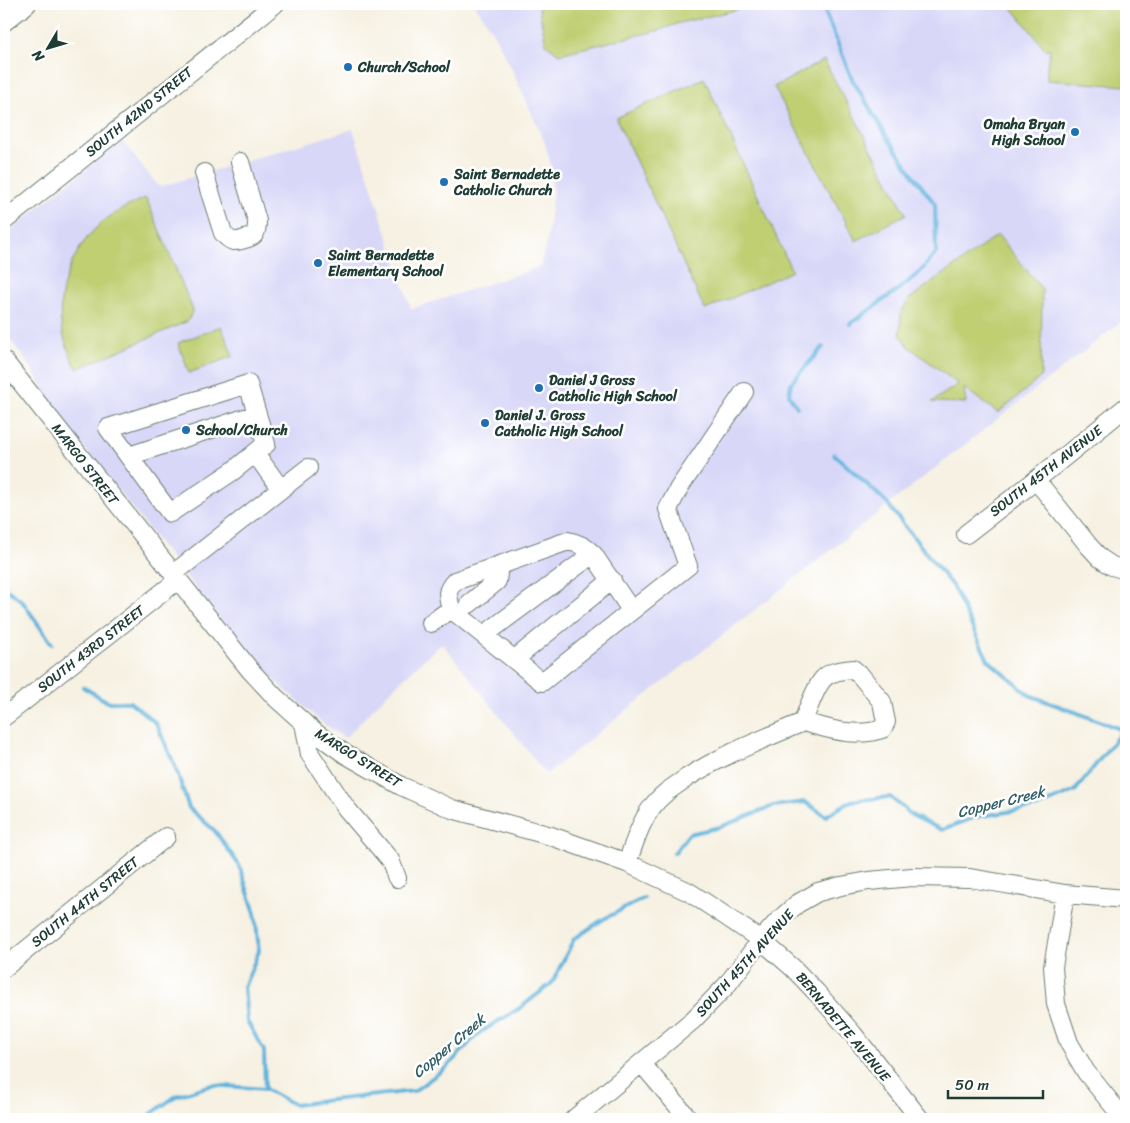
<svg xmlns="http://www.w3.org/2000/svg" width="1130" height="1123" font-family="Sriracha,sans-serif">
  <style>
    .built { fill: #d8d7f8 }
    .green { fill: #bfcf72; stroke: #6f8653 }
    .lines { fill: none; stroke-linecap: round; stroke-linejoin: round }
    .stream { stroke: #5fb3db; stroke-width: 4 }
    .minor-casing { stroke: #6a7c71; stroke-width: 20 }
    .minor { stroke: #fff; stroke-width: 18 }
    .poi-dot { fill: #1f6fb2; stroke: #fff; stroke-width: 2 }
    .labels { text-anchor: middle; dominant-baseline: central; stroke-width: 5; stroke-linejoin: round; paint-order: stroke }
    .poi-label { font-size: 14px; font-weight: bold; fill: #1f3d34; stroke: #fff; text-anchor: start }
    .street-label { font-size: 14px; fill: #1f3d34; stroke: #fff }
    .water-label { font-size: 15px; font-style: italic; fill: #326066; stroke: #fff }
  </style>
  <rect width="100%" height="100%" fill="#fff"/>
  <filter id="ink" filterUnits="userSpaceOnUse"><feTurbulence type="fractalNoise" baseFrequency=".02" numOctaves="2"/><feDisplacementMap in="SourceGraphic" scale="10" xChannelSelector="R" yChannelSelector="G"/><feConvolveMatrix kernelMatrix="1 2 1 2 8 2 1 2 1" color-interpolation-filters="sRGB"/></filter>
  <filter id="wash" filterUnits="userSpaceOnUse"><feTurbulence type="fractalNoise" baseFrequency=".0096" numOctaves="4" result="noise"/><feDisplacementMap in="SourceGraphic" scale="20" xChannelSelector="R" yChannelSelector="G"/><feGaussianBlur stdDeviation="1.12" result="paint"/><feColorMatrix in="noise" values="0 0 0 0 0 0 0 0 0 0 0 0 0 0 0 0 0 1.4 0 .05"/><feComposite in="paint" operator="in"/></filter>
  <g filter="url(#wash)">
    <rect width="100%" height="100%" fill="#f6f1e2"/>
    <path class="built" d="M473 4H1126V318L546 774 442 643 395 686 345 738 325 725 283 688 246 652 56 412 29 364 4 332V235L121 140 159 187 353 129 411 309 540 267 547 240 553 192 551 165 545 143 510 65 495 36 482 15Z"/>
    <path class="green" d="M538 4H750L749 7 679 23 660 30 559 54 546 44Z
      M1009 4H1126V86L1047 80V66L1050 48 1046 50Z
      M824 60 906 214 856 241 774 87Z
      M704 78 792 271 705 310 616 118Z
      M146 198 193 310 188 321 77 369C69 354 63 339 61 322 57 289 73 250 97 227 110 214 129 205 146 198Z
      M998 235 1042 289 1041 377 998 413 964 388 966 403 932 402 958 384 909 347 900 335 901 312 909 299Z
      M221 326 233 356 189 373 178 343Z"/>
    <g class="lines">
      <path class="stream" d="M822 4 852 79 888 138 916 179 935 204 936 253 920 272 903 286 850 324
        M797 407 789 395 791 383 823 347
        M834 454 885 501 953 587 988 660 1029 695 1126 731
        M4 587 22 601 52 644
        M83 687 108 702H130L156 723 175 766 189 808 215 831 239 865 255 913 259 951 244 987 247 1021 264 1051 265 1089
        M674 853 689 834 720 827 773 806 805 802 826 816 851 801 890 797 913 816 942 830 976 817 1038 807 1075 791 1123 730
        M144 1119 176 1096 212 1085 265 1089 295 1105 330 1100 414 1091 447 1067 479 1033 520 1008 552 983 574 939 602 920 644 898"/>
    </g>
  </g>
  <g filter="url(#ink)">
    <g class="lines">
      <g class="minor-casing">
        <path id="minor" d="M4 22 27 4
          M204 173 223 233C232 244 236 242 248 238 252 236 253 237 255 233 257 230 257 225 257 221L240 162
          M4 221 275 4
          M4 361 250 670 276 698 304 723 317 734 345 754 401 786 452 809 551 836 627 863 689 892 721 913 761 940 793 968 817 993 853 1034 920 1119
          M248 384 266 444 233 471 170 513 108 428Z
          M255 453 280 488
          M129 456 257 414
          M1036 480 1089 546 1100 558 1112 566 1126 570
          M966 534 1036 480 1126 407
          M173 574 308 468
          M469 604 497 581 499 565
          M451 609C448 596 445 591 455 581L568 541C579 543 586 547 593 554L631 610
          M431 623 451 609 542 682 688 566 668 509 679 488 744 392
          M484 635 593 554
          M515 659 612 580
          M853 669 861 676 882 702 886 722 882 729C855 738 829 729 803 722 807 711 815 688 823 679 830 671 843 670 853 669Z
          M4 717 178 580
          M304 723 310 754 346 808 390 860 397 878
          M627 863C634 844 640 823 652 807 661 794 675 786 688 777 724 754 764 739 803 722
          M1065 894 1053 967 1056 1004 1069 1043 1086 1072 1124 1119
          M4 968 166 837
          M642 1064 689 1119
          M574 1119 693 1020 726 986 761 940 778 921 797 904 818 892 841 886 869 881 912 877 970 878 1065 894 1126 899"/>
      </g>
      <use href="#minor" class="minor"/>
    </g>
  </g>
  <g class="poi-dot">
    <circle cx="348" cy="67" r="5"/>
    <circle cx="1075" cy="132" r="5"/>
    <circle cx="444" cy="182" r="5"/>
    <circle cx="318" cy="263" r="5"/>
    <circle cx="539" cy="388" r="5"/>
    <circle cx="485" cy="423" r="5"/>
    <circle cx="186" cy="430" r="5"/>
  </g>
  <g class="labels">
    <g class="poi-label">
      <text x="358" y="67">Church/School</text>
      <text x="1065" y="124" text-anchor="end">Omaha Bryan<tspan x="1065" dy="16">High School</tspan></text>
      <text x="454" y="174">Saint Bernadette<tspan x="454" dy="16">Catholic Church</tspan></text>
      <text x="328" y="255">Saint Bernadette<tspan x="328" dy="16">Elementary School</tspan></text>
      <text x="549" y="380">Daniel J Gross<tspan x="549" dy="16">Catholic High School</tspan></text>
      <text x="495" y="415">Daniel J. Gross<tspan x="495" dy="16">Catholic High School</tspan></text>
      <text x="196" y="430">School/Church</text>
    </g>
    <g class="street-label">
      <text transform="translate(139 112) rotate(-39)">SOUTH 42ND STREET</text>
      <text transform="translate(85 464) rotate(52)">MARGO STREET</text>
      <text transform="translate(1046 471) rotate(-38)">SOUTH 45TH AVENUE</text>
      <text transform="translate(91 649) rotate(-38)">SOUTH 43RD STREET</text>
      <text transform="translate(358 758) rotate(32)">MARGO STREET</text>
      <text transform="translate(85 902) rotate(-39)">SOUTH 44TH STREET</text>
      <text transform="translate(745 963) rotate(-48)">SOUTH 45TH AVENUE</text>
      <text transform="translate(843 1027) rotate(50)">BERNADETTE AVENUE</text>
    </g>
    <g class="water-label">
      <text transform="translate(1001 802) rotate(-14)">Copper Creek</text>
      <text transform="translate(449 1046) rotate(-40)">Copper Creek</text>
    </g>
  </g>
  <rect width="1130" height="1123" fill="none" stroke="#fff" stroke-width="20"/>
  <g transform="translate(48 48) rotate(232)" stroke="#ffffff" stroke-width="4" paint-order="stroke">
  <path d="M0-4L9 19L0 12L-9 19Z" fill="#1f3d34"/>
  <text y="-8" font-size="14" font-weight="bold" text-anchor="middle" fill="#1f3d34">N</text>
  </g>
  <path d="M948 1090v8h95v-8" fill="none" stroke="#1f3d34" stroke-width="2.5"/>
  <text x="955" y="1090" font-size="15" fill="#1f3d34" stroke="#ffffff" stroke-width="4" paint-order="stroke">50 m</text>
</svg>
